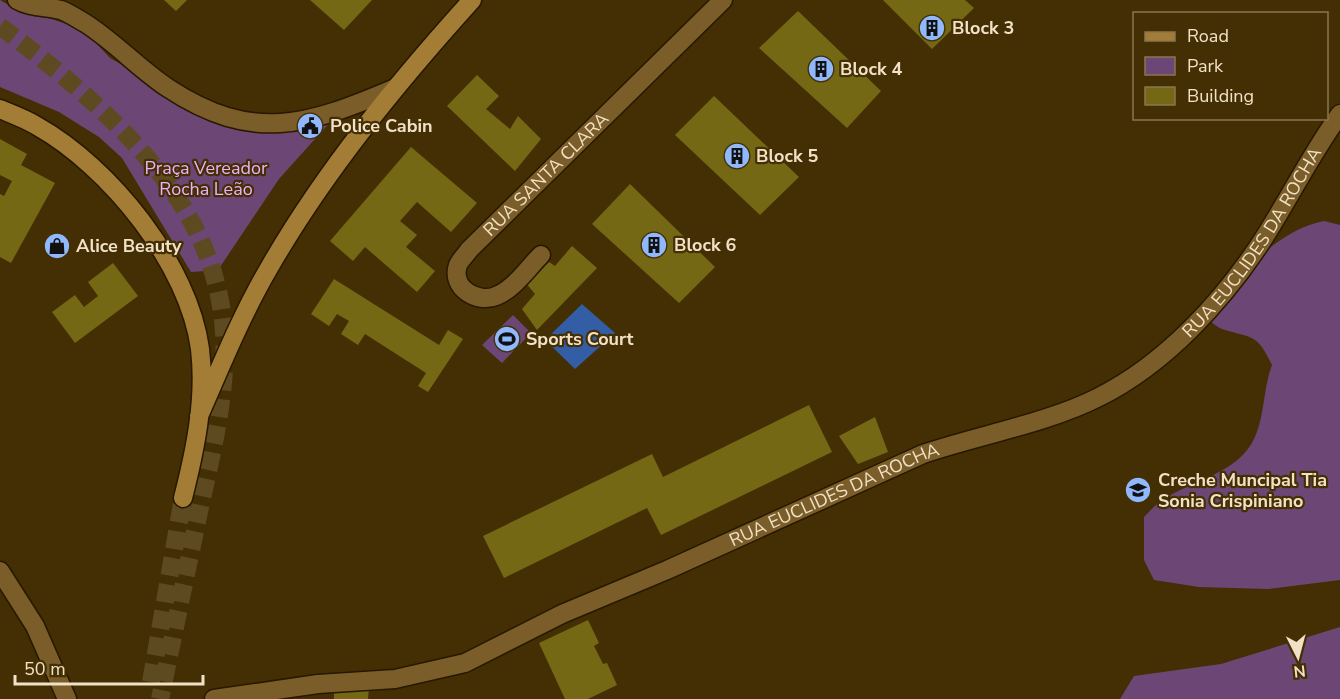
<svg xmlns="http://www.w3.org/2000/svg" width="1340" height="699" font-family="'Nunito Sans',sans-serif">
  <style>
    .green { fill: #6c4775 }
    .water { fill: #335da4 }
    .building { fill: #746815 }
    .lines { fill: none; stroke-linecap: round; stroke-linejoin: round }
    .major-tunnel { stroke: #5e4a21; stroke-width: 18; stroke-dasharray: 18 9; stroke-linecap: butt }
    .minor-casing { stroke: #271800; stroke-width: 21 }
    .major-casing { stroke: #271800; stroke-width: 21 }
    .minor { stroke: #7a5d28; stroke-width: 18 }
    .major { stroke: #a37c35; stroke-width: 18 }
    .labels { text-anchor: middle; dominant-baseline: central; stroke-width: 4.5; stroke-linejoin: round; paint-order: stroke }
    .poi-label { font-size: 18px; font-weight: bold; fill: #f1e1c6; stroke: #442f04; text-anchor: start }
    .park-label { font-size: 18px; fill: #eeb0fb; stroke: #442f04 }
    .street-label { font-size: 18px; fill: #f1e1c6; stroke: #442f04 }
  </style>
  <rect width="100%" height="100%" fill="#442f04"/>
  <path class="green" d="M0 0 17 10 43 16 84 30 110 58 218 119 332 120 279 179 218 270 191 272 122 158 99 137 59 112 0 87Z
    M1324 221 1340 225V580L1268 589 1199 587 1154 580 1144 560V517C1149 512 1155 505 1161 501 1191 480 1239 474 1255 437 1265 414 1263 389 1272 365 1256 332 1253 339 1222 329 1215 326 1209 320 1203 315 1237 279 1274 231 1324 221Z
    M513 315 531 333 502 363 482 345Z
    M1340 627V699H1120L1134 676 1221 664Z"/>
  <path class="water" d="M582 304 615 333 575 369 545 340Z"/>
  <path class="building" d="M164 0H187L176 11Z
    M310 0H372L344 30Z
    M883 0H965L974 8 932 49Z
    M798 11 881 91 847 128 759 48Z
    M477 75 499 96 486 109 510 129 518 116 541 139 515 171 447 106Z
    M714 96 799 177 760 215 675 135Z
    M0 139 27 154 21 165 55 183 11 263 0 257V194L4 196 12 181 0 175Z
    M411 147 477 203 451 232 417 202 400 221 417 235 406 247 435 271 417 292 365 247 353 261 330 241Z
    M630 184 715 267 679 303 592 224Z
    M572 246 597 268 537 330 522 309 535 294 525 282 549 262 555 266Z
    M113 263 138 296 75 343 52 312 75 295 84 307 98 296 88 282Z
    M334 279 439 345 448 330 463 339 428 392 418 386 426 373 365 334 358 345 341 334 349 321 337 314 329 326 311 314Z
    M809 405 832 452 661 535 647 508 504 578 483 536 652 454 663 477Z
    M875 417 888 452 858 464 839 436Z
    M588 620 599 643 594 646 603 664 607 663 617 685 588 699H565L539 643Z
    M334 685 369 686 368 699H334Z"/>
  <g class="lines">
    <path class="major-tunnel" d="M0 26C87 93 190 175 217 287 236 362 215 438 199 512 186 574 173 637 160 699
      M151 682 183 498"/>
    <g class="minor-casing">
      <g id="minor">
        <path d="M17 0C31 8 46 6 61 10 69 13 78 19 85 23 115 42 139 69 168 88 253 144 308 125 393 89"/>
        <path id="s1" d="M541 255C528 268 514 289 496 296 478 304 450 288 458 265 460 260 466 255 469 250L723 0"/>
        <path d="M0 571 35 626 67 699"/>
        <path id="s2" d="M214 699 318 684 395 679 465 663 562 614 667 570 923 454C979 435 1048 423 1099 397 1165 364 1222 302 1262 241 1289 199 1311 154 1340 114"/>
      </g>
    </g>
    <g class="major-casing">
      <path id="major" d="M0 109C12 114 26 119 37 126 110 167 189 265 200 349 206 399 195 451 183 498
        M199 416C221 366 241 316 269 268 324 172 398 82 472 0"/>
    </g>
    <use href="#minor" class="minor"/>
    <use href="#major" class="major"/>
  </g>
  <defs>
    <g id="building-disc" transform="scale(1.35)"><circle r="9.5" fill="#8fb8fd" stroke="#442f04"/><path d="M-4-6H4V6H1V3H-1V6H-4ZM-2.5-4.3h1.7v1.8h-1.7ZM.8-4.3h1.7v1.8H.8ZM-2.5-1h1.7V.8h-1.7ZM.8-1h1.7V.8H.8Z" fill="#111"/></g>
    <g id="civic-disc" transform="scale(1.35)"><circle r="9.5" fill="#8fb8fd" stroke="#442f04"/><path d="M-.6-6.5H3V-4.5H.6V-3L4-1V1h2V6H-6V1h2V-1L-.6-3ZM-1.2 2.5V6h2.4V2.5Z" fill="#111"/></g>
    <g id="shop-disc" transform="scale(1.35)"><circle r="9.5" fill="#8fb8fd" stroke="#442f04"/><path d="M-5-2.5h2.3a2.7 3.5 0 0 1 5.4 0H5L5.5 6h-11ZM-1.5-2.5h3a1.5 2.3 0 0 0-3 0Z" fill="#111"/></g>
    <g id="stadium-disc" transform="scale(1.35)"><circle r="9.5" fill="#8fb8fd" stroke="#442f04"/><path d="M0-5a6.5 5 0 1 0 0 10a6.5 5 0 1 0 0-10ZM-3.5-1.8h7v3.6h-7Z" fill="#111"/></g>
    <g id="school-disc" transform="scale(1.35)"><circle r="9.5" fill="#8fb8fd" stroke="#442f04"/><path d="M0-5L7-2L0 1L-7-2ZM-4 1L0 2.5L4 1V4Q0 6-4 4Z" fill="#111"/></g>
  </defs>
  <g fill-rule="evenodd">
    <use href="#building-disc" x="932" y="28"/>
    <use href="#building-disc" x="821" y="69"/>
    <use href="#civic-disc" x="310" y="126"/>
    <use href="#building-disc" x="737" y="156"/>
    <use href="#building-disc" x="654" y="245"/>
    <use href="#shop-disc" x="57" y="246"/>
    <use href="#stadium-disc" x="507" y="339"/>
    <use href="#school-disc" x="1138" y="490"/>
  </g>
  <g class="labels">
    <g class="poi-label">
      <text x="952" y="28">Block 3</text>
      <text x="840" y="69">Block 4</text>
      <text x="330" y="126">Police Cabin</text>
      <text x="756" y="156">Block 5</text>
      <text x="674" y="245">Block 6</text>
      <text x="76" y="246">Alice Beauty</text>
      <text x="526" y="339">Sports Court</text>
      <text x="1158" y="480">Creche Muncipal Tia<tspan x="1158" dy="21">Sonia Crispiniano</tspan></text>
    </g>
    <g class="park-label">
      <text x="206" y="168">Praça Vereador<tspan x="206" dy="21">Rocha Leão</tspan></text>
    </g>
    <g class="street-label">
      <text stroke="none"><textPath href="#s1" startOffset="249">RUA SANTA CLARA</textPath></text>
      <text stroke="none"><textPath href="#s2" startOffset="1164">RUA EUCLIDES DA ROCHA</textPath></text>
      <text stroke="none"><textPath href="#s2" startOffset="660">RUA EUCLIDES DA ROCHA</textPath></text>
    </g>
  </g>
  <rect x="1133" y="12" width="195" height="108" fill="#442f04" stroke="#897652" stroke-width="1.5"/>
  <rect x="1145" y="32" width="30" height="9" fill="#a37c35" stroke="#897652" stroke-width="1.5"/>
  <text x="1187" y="42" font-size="18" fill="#f1e1c6">Road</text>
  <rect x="1145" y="57" width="30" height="18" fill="#6c4775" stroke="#897652" stroke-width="1.5"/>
  <text x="1187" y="72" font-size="18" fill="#f1e1c6">Park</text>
  <rect x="1145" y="87" width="30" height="18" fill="#746815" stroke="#897652" stroke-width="1.5"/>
  <text x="1187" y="102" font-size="18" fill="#f1e1c6">Building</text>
  <g transform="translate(1298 657) rotate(174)" stroke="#442f04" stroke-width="4.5" paint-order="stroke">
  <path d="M0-4.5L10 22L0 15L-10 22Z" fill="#f1e1c6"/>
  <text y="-9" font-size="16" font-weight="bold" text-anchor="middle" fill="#f1e1c6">N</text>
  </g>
  <path d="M15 675v9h188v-9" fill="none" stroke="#f1e1c6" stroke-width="3"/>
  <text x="24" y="675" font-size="18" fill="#f1e1c6" stroke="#442f04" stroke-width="4.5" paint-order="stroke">50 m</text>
</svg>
